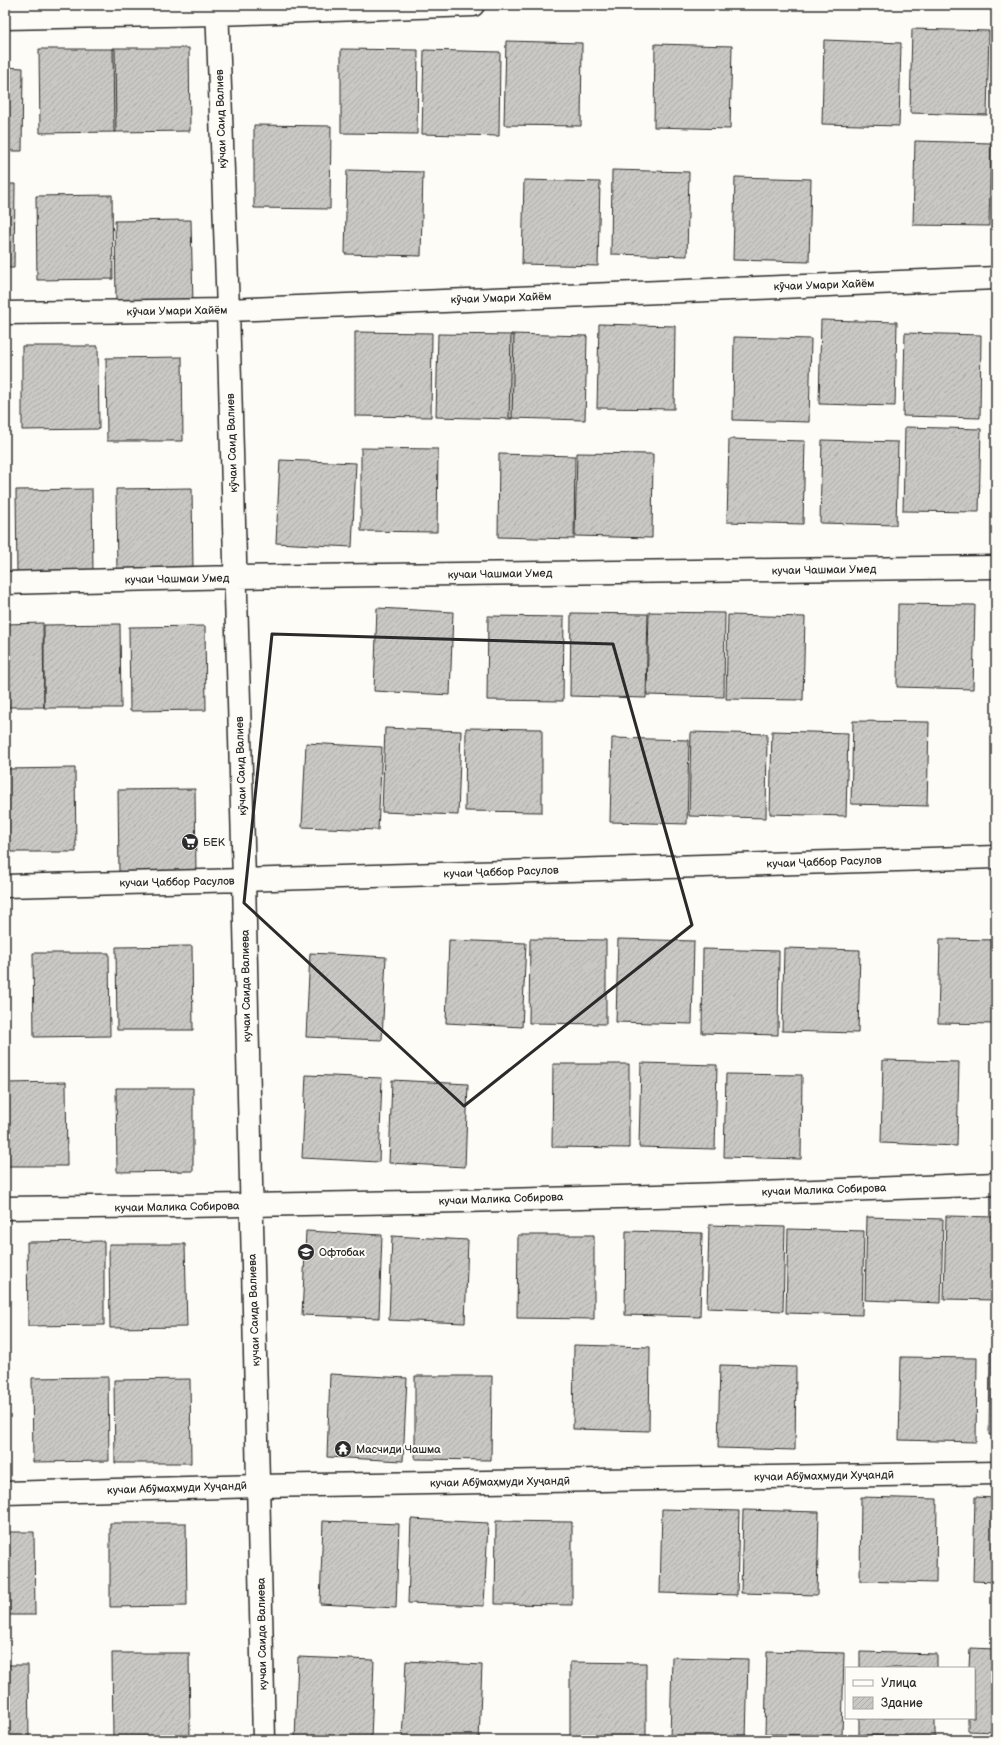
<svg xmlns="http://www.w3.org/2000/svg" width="1001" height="1745" font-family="'Balsamiq Sans',sans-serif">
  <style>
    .building { fill: url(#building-hatch); stroke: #2b2b2b }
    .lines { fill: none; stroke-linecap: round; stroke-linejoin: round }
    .street-casing { stroke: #2b2b2b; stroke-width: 25 }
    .secondary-casing { stroke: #2b2b2b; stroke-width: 25 }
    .street { stroke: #fdfcf7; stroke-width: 22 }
    .secondary { stroke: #fdfcf7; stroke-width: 22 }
    .marked { fill: none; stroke: #2b2b2b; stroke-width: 3; stroke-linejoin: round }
    .labels { text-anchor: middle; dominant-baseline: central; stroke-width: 4; stroke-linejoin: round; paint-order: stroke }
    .street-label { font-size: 11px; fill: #2b2b2b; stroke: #fdfcf7 }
    .poi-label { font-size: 11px; fill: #2b2b2b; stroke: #fdfcf7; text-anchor: start }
  </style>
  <defs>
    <pattern id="building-hatch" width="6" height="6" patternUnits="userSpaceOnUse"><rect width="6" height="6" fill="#c9c8c4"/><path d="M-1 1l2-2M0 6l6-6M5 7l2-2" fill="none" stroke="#adaca9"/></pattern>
  </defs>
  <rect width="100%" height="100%" fill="#fdfcf7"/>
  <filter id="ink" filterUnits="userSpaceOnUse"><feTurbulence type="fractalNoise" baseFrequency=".025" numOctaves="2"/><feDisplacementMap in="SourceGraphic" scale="8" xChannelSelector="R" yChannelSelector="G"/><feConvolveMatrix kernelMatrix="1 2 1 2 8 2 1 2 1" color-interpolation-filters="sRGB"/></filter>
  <g filter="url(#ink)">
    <path class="building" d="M912 29 989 31 987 115 910 113Z
      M824 40 901 43 899 126 822 124Z
      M506 41 582 43 581 126 504 125Z
      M655 44 732 46 730 129 654 127Z
      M113 48H189L190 131 114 132Z
      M39 49H115L116 132 40 133Z
      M341 49 418 50 417 134 341 133Z
      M424 50 500 52 499 136 422 134Z
      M5 67 23 68 22 151H5Z
      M254 125 331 126 330 209 254 208Z
      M915 141 991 143 989 226 913 225Z
      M347 170 423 172 421 256 345 254Z
      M612 170 689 172 687 256 611 254Z
      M735 177 811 179 809 262 733 260Z
      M524 180 600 182 598 266 522 264Z
      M5 184H15L14 268H5Z
      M112 195 113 279 37 280 36 196Z
      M191 220 193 304H116L115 221Z
      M821 320 897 322 895 406 819 404Z
      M599 324 675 326 674 409 597 408Z
      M355 332 432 333 431 417 355 416Z
      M905 333 981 335 980 418 903 416Z
      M438 334 514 335 512 419 436 417Z
      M511 334 587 336 585 420 509 418Z
      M734 337 811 339 809 422 733 420Z
      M22 346H98L99 429 22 430Z
      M182 357 183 441H107L106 358Z
      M905 427 981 429 979 512 903 511Z
      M729 439 805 441 803 524 727 522Z
      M822 440 898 442 896 525 820 523Z
      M361 448 438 449 437 532 361 531Z
      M577 453 653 454 652 538 575 536Z
      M499 454 575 456 574 539 498 537Z
      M280 460 356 463 352 547 276 543Z
      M192 488 193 572 117 573 116 489Z
      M92 489 93 573 17 574 16 490Z
      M898 604 975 605 973 689 897 687Z
      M377 608 453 612 450 695 374 691Z
      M649 612 725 613 724 697 647 695Z
      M571 613 648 614 646 698 570 696Z
      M728 615 805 617 803 700 726 699Z
      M488 616 564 617 563 701 487 700Z
      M43 623 44 707H5V624Z
      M120 624 121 708H44V625Z
      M205 626 206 710 130 711 129 627Z
      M853 721 929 722 927 806 851 804Z
      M385 728 461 731 458 815 382 812Z
      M466 728 542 729V812L465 811Z
      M772 731 848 733 846 816 770 814Z
      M691 732 767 734 766 818 689 816Z
      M612 738 689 740 687 824 610 822Z
      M306 743 382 747 378 830 302 827Z
      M75 768 76 852H5V769Z
      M195 789 196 873H119L118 790Z
      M530 939 606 940V1024L529 1023Z
      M618 939 694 941 692 1024 616 1022Z
      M940 939 996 940V1024L938 1023Z
      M449 940 526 943 522 1027 446 1023Z
      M192 946 193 1030H117L116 947Z
      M784 948 860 950 858 1033 782 1031Z
      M703 949 779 951 778 1035 702 1033Z
      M33 953H109L110 1036 34 1037Z
      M310 953 386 957 382 1040 306 1037Z
      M883 1060 959 1062 957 1146 881 1143Z
      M641 1063 717 1065 715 1149 639 1147Z
      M553 1064H629V1148L552 1147Z
      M726 1074 802 1075 801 1159 724 1157Z
      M306 1075 382 1078 379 1162 302 1158Z
      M392 1080 468 1084 465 1167 389 1163Z
      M66 1082 67 1166H5V1083Z
      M116 1088H193V1171L117 1172Z
      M946 1216 996 1217V1300L944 1299Z
      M867 1217 943 1219 941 1303 865 1300Z
      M709 1225 785 1227 783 1311 707 1308Z
      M788 1229 864 1231 862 1315 786 1313Z
      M306 1231 382 1235 379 1318 302 1315Z
      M626 1231 702 1233 700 1317 625 1315Z
      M518 1235H594V1319L517 1318Z
      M392 1236 468 1240 465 1323 389 1320Z
      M104 1241V1325L28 1326 27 1242Z
      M109 1244H185L187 1327 110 1328Z
      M574 1345 650 1347 649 1431 573 1429Z
      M990 1352H996V1435H989Z
      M901 1357 977 1358 976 1442 899 1440Z
      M720 1365 796 1367 795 1450 718 1448Z
      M330 1374 407 1378 403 1461 327 1457Z
      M415 1376H492L491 1460 415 1459Z
      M108 1377 109 1461 33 1462 32 1378Z
      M190 1379 191 1463H115L114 1380Z
      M861 1497 937 1499 936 1583 860 1581Z
      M975 1497 996 1498V1582L973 1581Z
      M662 1509 739 1511 737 1595 660 1593Z
      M743 1510 819 1512 817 1595 741 1593Z
      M411 1519 488 1523 484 1606 408 1603Z
      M323 1521 399 1524 396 1608 320 1604Z
      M496 1521 572 1522V1605L495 1604Z
      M110 1523H186L187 1606 110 1607Z
      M5 1532H34L35 1615H5Z
      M970 1648 996 1649V1732L968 1731V1718H974V1668H969Z
      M767 1651 844 1653 842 1736 765 1734Z
      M860 1652 937 1654V1668H860Z
      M112 1653H189L190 1736 113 1737Z
      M298 1657 374 1660 371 1740H295Z
      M672 1657 748 1659 746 1740H670Z
      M406 1661 482 1665 479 1740H402Z
      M570 1662 646 1663V1740H570Z
      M5 1665H28L29 1740H5Z
      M859 1718H935V1737L859 1735Z"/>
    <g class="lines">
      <g class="street-casing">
        <path id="street" d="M217 5 228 310 244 880 996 857
          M5 18 217 14 473 5
          M5 313 228 310 996 278
          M5 583 235 577 996 567
          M5 1208C335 1205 666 1198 996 1184
          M5 1493 259 1486 996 1473"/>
      </g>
      <g class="secondary-casing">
        <path id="secondary" d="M5 886 244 880 264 1740"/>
      </g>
      <use href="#street" class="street"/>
      <use href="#secondary" class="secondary"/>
    </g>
  </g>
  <path class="marked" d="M272 634 613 644 692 925 464 1106 244 903Z"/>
  <defs>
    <g id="supermarket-disc" transform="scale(0.9)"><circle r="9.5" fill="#2b2b2b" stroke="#fdfcf7"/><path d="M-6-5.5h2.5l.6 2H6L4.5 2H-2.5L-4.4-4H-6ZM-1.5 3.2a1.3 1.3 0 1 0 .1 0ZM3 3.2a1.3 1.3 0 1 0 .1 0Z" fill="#fff"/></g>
    <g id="school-disc" transform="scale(0.9)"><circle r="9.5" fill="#2b2b2b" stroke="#fdfcf7"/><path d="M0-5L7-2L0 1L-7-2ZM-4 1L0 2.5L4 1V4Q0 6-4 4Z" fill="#fff"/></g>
    <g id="temple-disc" transform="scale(0.9)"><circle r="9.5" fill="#2b2b2b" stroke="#fdfcf7"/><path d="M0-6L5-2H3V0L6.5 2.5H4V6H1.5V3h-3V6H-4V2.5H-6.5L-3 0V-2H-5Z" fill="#fff"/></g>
  </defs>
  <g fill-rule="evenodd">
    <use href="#supermarket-disc" x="190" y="842"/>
    <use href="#school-disc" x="306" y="1252"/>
    <use href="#temple-disc" x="343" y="1449"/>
  </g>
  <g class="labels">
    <g class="street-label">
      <text transform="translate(221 119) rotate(-92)">кӯчаи Саид Валиев</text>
      <text transform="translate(824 285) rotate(-2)">кӯчаи Умари Хайём</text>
      <text transform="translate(501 298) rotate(-2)">кӯчаи Умари Хайём</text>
      <text transform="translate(177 311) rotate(-1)">кӯчаи Умари Хайём</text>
      <text transform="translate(232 443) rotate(-92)">кӯчаи Саид Валиев</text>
      <text transform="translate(824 570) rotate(-1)">кучаи Чашмаи Умед</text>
      <text transform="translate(500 574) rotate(-1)">кучаи Чашмаи Умед</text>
      <text transform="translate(177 579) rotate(-1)">кучаи Чашмаи Умед</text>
      <text transform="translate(241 766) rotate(-92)">кӯчаи Саид Валиев</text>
      <text transform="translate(824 862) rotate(-2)">кучаи Ҷаббор Расулов</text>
      <text transform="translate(501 872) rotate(-2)">кучаи Ҷаббор Расулов</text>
      <text transform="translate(177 882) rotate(-1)">кучаи Ҷаббор Расулов</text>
      <text transform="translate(246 986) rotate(-91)">кучаи Саида Валиева</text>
      <text transform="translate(824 1190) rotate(-2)">кучаи Малика Собирова</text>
      <text transform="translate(501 1199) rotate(-2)">кучаи Малика Собирова</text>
      <text transform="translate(177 1207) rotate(-1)">кучаи Малика Собирова</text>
      <text transform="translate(254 1310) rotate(-92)">кучаи Саида Валиева</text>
      <text transform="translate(824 1476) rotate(-1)">кучаи Абӯмаҳмуди Хуҷандӣ</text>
      <text transform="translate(500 1482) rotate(-1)">кучаи Абӯмаҳмуди Хуҷандӣ</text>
      <text transform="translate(177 1488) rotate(-2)">кучаи Абӯмаҳмуди Хуҷандӣ</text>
      <text transform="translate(262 1634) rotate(-91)">кучаи Саида Валиева</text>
    </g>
    <g class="poi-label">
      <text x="203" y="842">БЕК</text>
      <text x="319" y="1252">Офтобак</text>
      <text x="356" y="1449">Масчиди Чашма</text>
    </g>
  </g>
  <rect width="1001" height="1745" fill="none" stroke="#fdfcf7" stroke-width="20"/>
  <rect x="10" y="10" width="981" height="1725" fill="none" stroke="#2b2b2b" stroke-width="1.5" filter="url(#ink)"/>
  <rect x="845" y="1667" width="130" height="52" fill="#fdfcf7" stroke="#a9a8a5"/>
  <rect x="853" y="1680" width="20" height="6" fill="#fdfcf7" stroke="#a9a8a5"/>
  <text x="881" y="1687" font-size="12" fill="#2b2b2b">Улица</text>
  <rect x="853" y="1697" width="20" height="12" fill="url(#building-hatch)" stroke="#a9a8a5"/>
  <text x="881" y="1707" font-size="12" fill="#2b2b2b">Здание</text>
</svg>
